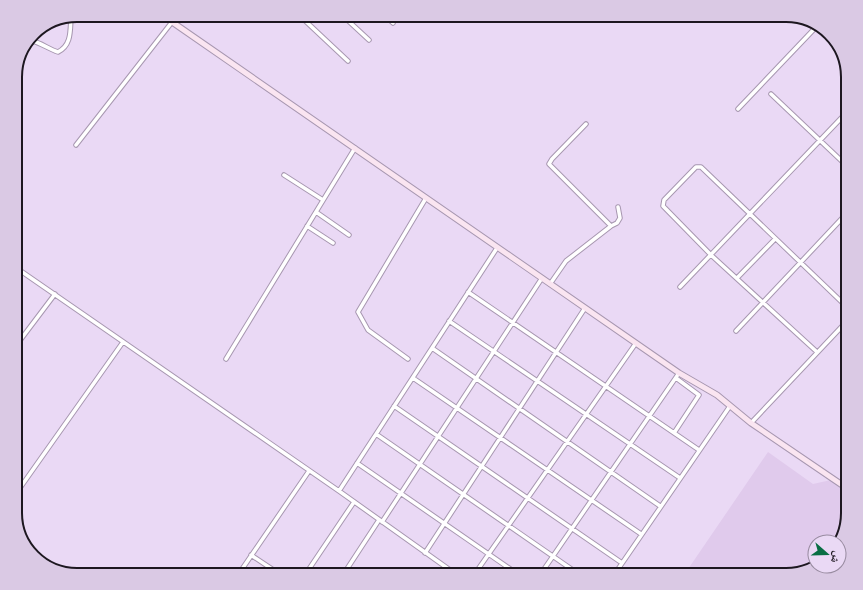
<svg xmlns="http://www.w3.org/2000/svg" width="863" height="590" font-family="'Source Sans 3','Noto Naskh Arabic',sans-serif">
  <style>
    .built { fill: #e0caec }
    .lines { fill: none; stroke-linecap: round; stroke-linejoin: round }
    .street-casing { stroke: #a797b0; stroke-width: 5.5 }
    .secondary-casing { stroke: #a797b0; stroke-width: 7 }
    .street { stroke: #fff; stroke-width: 3.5 }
    .secondary { stroke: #fae5f1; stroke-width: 5 }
    .rim { fill: none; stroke: #1d1720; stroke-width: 2 }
  </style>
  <rect width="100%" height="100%" fill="#ead9f5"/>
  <path class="built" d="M768 452 813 484 831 480 848 495V514L839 543 815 542V566H818L787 575H684Z"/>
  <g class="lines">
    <g class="street-casing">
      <path id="street" d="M299 15 348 61
        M342 15 369 40
        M384 15 393 23
        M30 40C41 43 49 49 58 52 72 45 70 30 71 17
        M771 94 848 167
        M738 109 818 25
        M586 124 552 159 549 164 611 226
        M76 145 172 22
        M284 175 323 200
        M316 212 349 235
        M307 226 333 243
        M15 267 339 491 457 575
        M737 278 775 239
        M550 284 566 261 611 226 617 223 620 218 618 207
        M680 287 848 111
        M468 292 699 450
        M449 321 680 478
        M736 331 848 212
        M15 347 55 294
        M432 348 660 506
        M817 352 711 255 663 206 664 200 696 167H701L848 308
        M226 359 355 148
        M408 359 368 330 358 312 426 198
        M413 378 641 534
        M394 406 622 563
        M751 423 848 320
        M674 433 699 395 676 378
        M376 434 580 575
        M357 463 519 575
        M339 491 497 248
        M15 495 123 342
        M382 522 542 278
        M425 553 585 308
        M251 555 281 575
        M347 569 356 575
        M403 573 406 575
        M238 575 309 471
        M305 575 354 502
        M343 575 379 520
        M474 575 636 343
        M540 575 679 373
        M614 575 730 406"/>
    </g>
    <g class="secondary-casing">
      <path id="secondary" d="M162 15 679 373 717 395 751 423 848 489"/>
    </g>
    <use href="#street" class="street"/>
    <use href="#secondary" class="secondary"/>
  </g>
  <path d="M0 0H863V590H0ZM77 22H786A55 55 0 0 1 841 77V513A55 55 0 0 1 786 568H77A55 55 0 0 1 22 513V77A55 55 0 0 1 77 22Z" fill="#dac9e4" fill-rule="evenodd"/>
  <path class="rim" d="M77 22H786A55 55 0 0 1 841 77V513A55 55 0 0 1 786 568H77A55 55 0 0 1 22 513V77A55 55 0 0 1 77 22Z"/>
  <g transform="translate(827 554) rotate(110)"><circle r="19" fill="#ead9f5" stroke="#988ba0"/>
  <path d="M0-3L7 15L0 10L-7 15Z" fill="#096e44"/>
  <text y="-6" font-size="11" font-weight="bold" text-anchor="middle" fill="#1d1720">ش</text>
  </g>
</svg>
